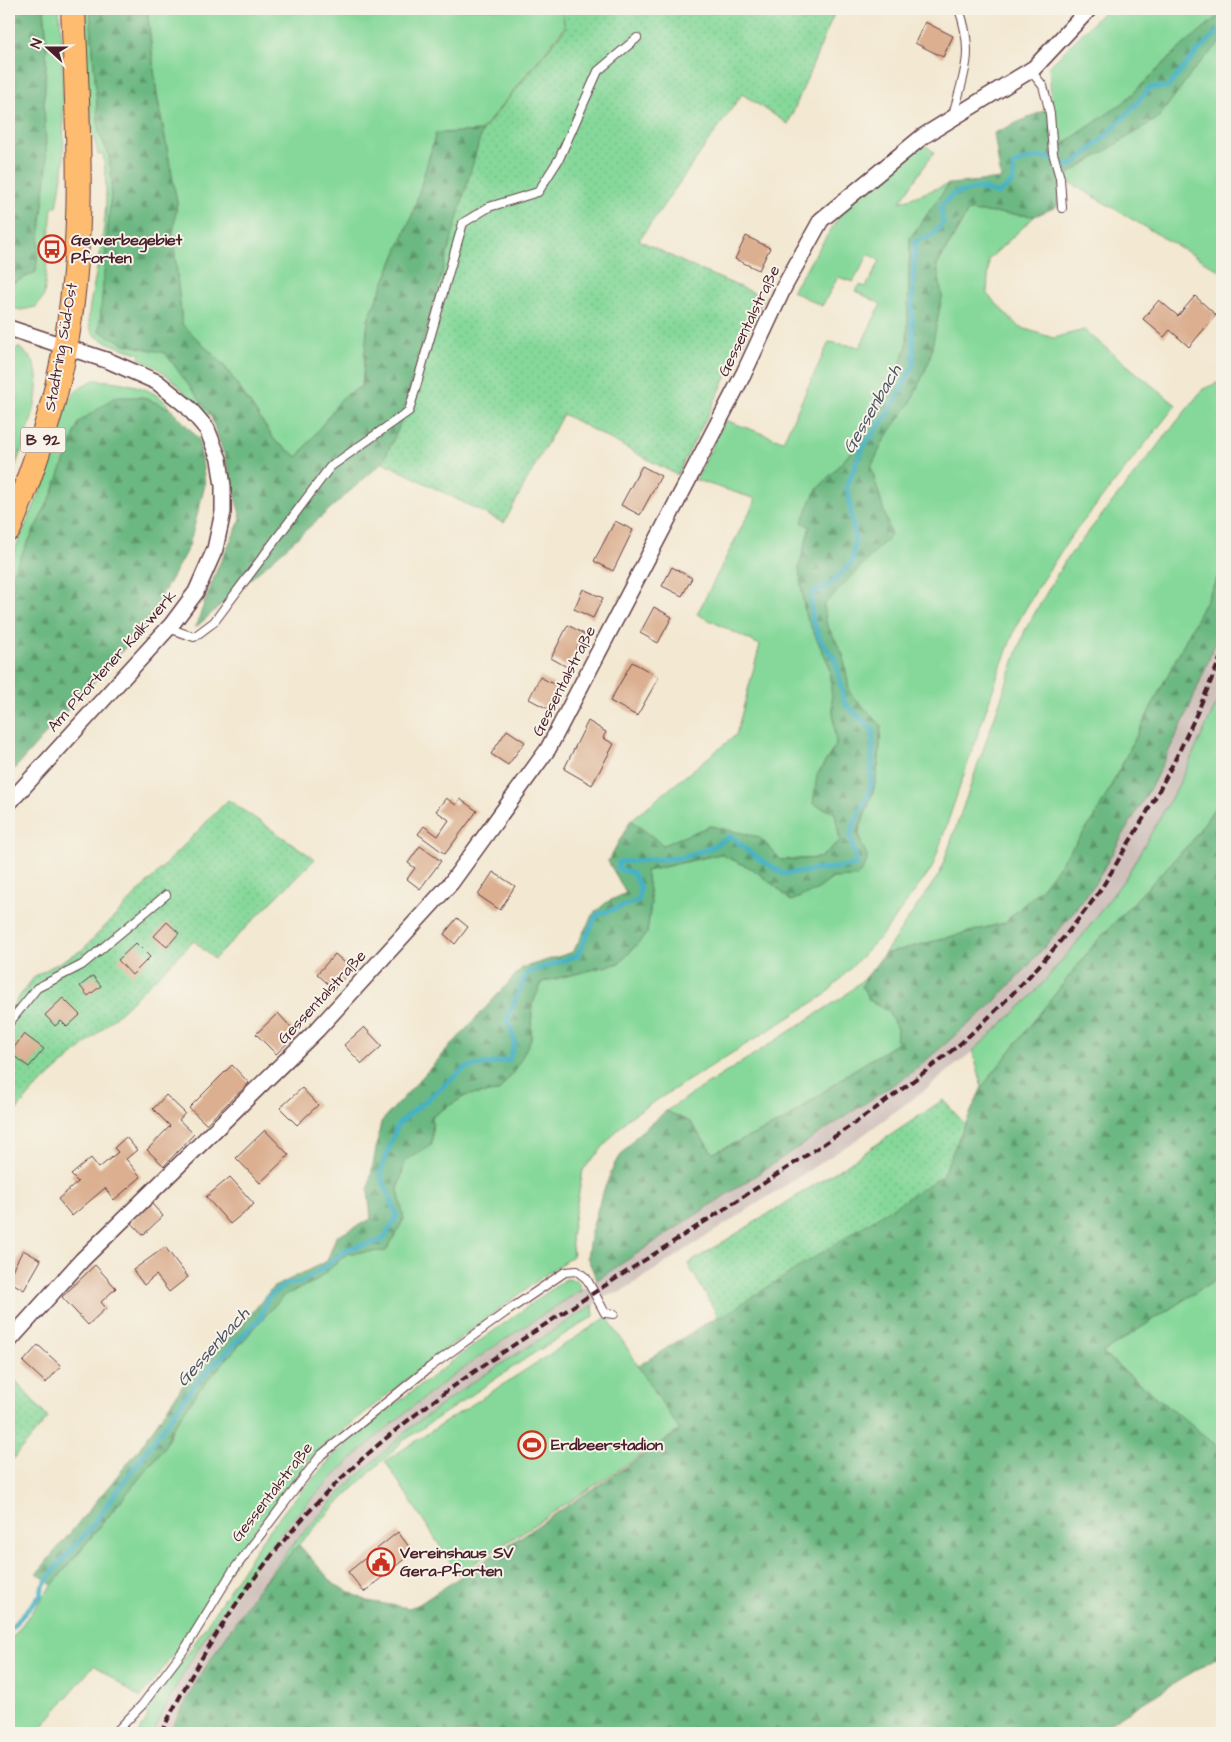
<svg xmlns="http://www.w3.org/2000/svg" width="1231" height="1742" font-family="'Architects Daughter',sans-serif">
  <style>
    .railway { fill: #cfc0bb }
    .grass { fill: #85d89a; stroke: #687c62 }
    .forest { fill: url(#forest-firs); stroke: #5b6c56 }
    .garden { fill: url(#garden-dots); stroke: #687c62 }
    .lines { fill: none; stroke-linecap: round; stroke-linejoin: round }
    .stream { stroke: #46b2c4; stroke-width: 5 }
    .building { fill: #dbaf90 }
    .service-casing { stroke: #633d44; stroke-width: 10 }
    .minor-casing { stroke: #633d44; stroke-width: 18 }
    .primary-casing { stroke: #633d44; stroke-width: 26 }
    .service { stroke: #fff; stroke-width: 8 }
    .minor { stroke: #fff; stroke-width: 15 }
    .primary { stroke: #febc70; stroke-width: 24 }
    .rail { stroke: #4a1f2b; stroke-width: 4; stroke-dasharray: 8 4; stroke-linecap: butt }
    .labels { text-anchor: middle; dominant-baseline: central; stroke-width: 4; stroke-linejoin: round; paint-order: stroke }
    .shield { fill: #f7f3e8; stroke: #7e5f64; stroke-width: 1 }
    .shield-label { font-size: 15px; font-weight: bold; fill: #4a1f2b }
    .poi-label { font-size: 16px; font-weight: bold; fill: #4a1f2b; stroke: #f7f3e8; text-anchor: start }
    .street-label { font-size: 16px; fill: #4a1f2b; stroke: #f7f3e8 }
    .water-label { font-size: 18px; font-style: italic; fill: #495261; stroke: #f7f3e8 }
  </style>
  <defs>
    <pattern id="forest-firs" width="22" height="20" patternUnits="userSpaceOnUse" patternTransform="scale(1.25)"><rect width="22" height="20" fill="#6cb882"/><path d="M5 1l3.5 6h-7zM16 11l3.5 6h-7z" fill="#5b956b"/></pattern>
    <pattern id="garden-dots" width="8" height="8" patternUnits="userSpaceOnUse" patternTransform="scale(1.25)"><rect width="8" height="8" fill="#85d89a"/><path d="M2 2h.1M6 6h.1" fill="none" stroke="#74b985" stroke-width="1.8" stroke-linecap="round"/></pattern>
  </defs>
  <rect width="100%" height="100%" fill="#f7f3e8"/>
  <filter id="ink" filterUnits="userSpaceOnUse"><feTurbulence type="fractalNoise" baseFrequency=".02" numOctaves="2"/><feDisplacementMap in="SourceGraphic" scale="10" xChannelSelector="R" yChannelSelector="G"/><feConvolveMatrix kernelMatrix="1 2 1 2 8 2 1 2 1" color-interpolation-filters="sRGB"/></filter>
  <filter id="wash" filterUnits="userSpaceOnUse"><feTurbulence type="fractalNoise" baseFrequency=".0096" numOctaves="4" result="noise"/><feDisplacementMap in="SourceGraphic" scale="20" xChannelSelector="R" yChannelSelector="G"/><feGaussianBlur stdDeviation="1.12" result="paint"/><feColorMatrix in="noise" values="0 0 0 0 0 0 0 0 0 0 0 0 0 0 0 0 0 1.4 0 .05"/><feComposite in="paint" operator="in"/></filter>
  <g filter="url(#wash)">
    <rect width="100%" height="100%" fill="#f3e8d1"/>
    <path class="railway" d="M1222 627V692L1179 784 1126 877 1079 940 1030 998 973 1051 930 1086 859 1138 619 1293 607 1296 531 1344 470 1384 411 1427 347 1486 294 1544 258 1588 199 1677 169 1733H153L174 1690 213 1624 278 1537 313 1497 353 1458 398 1419 459 1372 520 1330 911 1073 990 1006 1094 885 1153 783 1186 716Z"/>
    <path class="grass" d="M44 9H59L62 43 64 164 57 207H52L44 296 36 307 21 310 9 307V285L36 272 47 43Z
      M81 9H90L99 133 109 155 112 181 102 301 125 344 165 352 210 414 204 416C183 390 170 372 139 359L140 354C129 350 99 342 92 332 86 323 90 304 92 294 102 244 111 206 103 154L98 155 91 125Z
      M147 9H562L565 27 481 131 436 134 413 213 368 320 362 386 345 396 298 457 276 442 223 364 182 325 173 235 177 202 157 94Z
      M1106 9H1222V13L1182 46 1123 103 1055 150 1049 67Z
      M1222 41V272L1062 178 1158 118 1196 67Z
      M922 143 934 152 900 202 949 184 910 238 907 346 890 389 853 450 815 492 810 526 799 567 805 614 829 665 836 745 817 775 835 813 840 841 820 858 781 860 759 837 710 826 663 845 631 820 736 735 760 645 697 614 756 499 696 480 725 420 783 441 829 342 860 347 881 304 855 291 860 285 866 287 880 261 869 254 853 282 838 277 822 306 792 291 844 209Z
      M968 211 1035 216 989 259 987 294 1019 327 1053 338 1084 330 1176 405 1070 538 1039 585 1017 624 1001 666 932 868 884 933 825 995 628 1118 583 1170 571 1236 573 1256 549 1272 428 1362 317 1451 258 1527 181 1645 140 1698 94 1665 37 1733H9V1642L52 1585 164 1448 173 1427 199 1390 283 1296 316 1281 348 1253 386 1250 403 1219 398 1189 405 1161 432 1144V1115L467 1095 498 1092 531 1039 532 1005 542 982 620 963 647 933 651 903 646 871 720 854 753 869 775 886 791 901 818 889 833 878 856 877 861 841 859 832 874 789 879 761 881 725 849 693 843 655 826 623 824 605 890 535 871 467 884 440 911 402 942 297 937 266Z
      M18 347C24 352 31 357 34 364 47 394 19 454 9 483V358Z
      M94 380C120 381 156 386 171 409L142 397 79 422 53 494 9 580V563L43 485 68 401 80 387Z
      M1222 381V569L1094 819 1041 889 1004 923 884 954 940 873 1025 630 1065 561 1203 389Z
      M1222 692V797L1192 841 1096 942 982 1087 973 1051 1030 998 1079 940 1126 877 1179 784Z
      M868 975 862 986 874 1004 888 1011 897 1029V1044L852 1071 784 1121 713 1153 690 1122 666 1111 843 997Z
      M1222 1275V1450L1102 1353Z
      M566 1279 576 1280 582 1290C486 1349 392 1415 313 1497 250 1563 191 1650 153 1733H139L148 1717 145 1709 189 1652 261 1541 290 1504 335 1454 394 1405 477 1343Z
      M593 1305 594 1316 528 1357 403 1441 334 1507 258 1588 294 1543 347 1486 411 1427 470 1384Z
      M607 1317 680 1430 458 1574 385 1461Z"/>
    <path class="forest" d="M9 9H44L47 43 44 104 47 167 36 272 9 285Z
      M90 9H147L157 96 177 202 173 235 182 324 223 364 276 442 298 457 342 398 362 386 368 320 413 213 436 133 482 131 398 430 383 462 195 628 218 567 241 519 227 463 210 414 165 353 125 344 99 331 112 181 109 155 99 133Z
      M1222 13V41L1196 67 1158 118 1062 178 1058 206 1035 216 968 211 937 265 942 297 929 362 911 402 884 440 871 467 891 535 824 605 826 623 843 655 850 693 881 725C880 746 879 767 874 787 872 800 860 820 859 832 859 853 879 853 856 877L833 878 818 889 791 901 775 886 753 869 720 854 646 871 651 903 647 933 620 963 542 982 532 1005 531 1039 516 1069 498 1092 467 1095 432 1116V1144L405 1161 398 1189 404 1219 386 1251 348 1253 316 1281 283 1296 199 1390 173 1427 164 1448 52 1585 37 1573 137 1452 184 1384 209 1357 240 1328 272 1288 327 1261 336 1237 371 1219 368 1191 381 1122 522 968 573 952 593 914 607 902 626 893 608 861 631 820 663 845 710 826 759 837 781 860 820 858 840 841 835 813 813 804 817 775 836 745 829 665 805 614 799 567 810 527 802 522 815 492 853 450 891 389 907 346 910 238 949 184 1001 179 994 133 1052 107 1056 149 1123 103 1182 46Z
      M115 397H142L171 409 199 439 205 485 189 546 145 626 49 730 9 775V580L52 494 79 422Z
      M1222 569V627L1186 716 1153 783 1094 885 1064 924 1028 966 990 1006 911 1073 597 1280 587 1257 591 1232 601 1197 615 1163 637 1135 666 1111 690 1122 713 1153 784 1121 852 1071 896 1044 897 1029 888 1011 869 1000 862 986 868 975 884 954 1004 923 1041 889 1094 819Z
      M1222 797V1275L1102 1353 1222 1450V1654L1094 1733H169L199 1677 258 1588 299 1545 334 1584 367 1601 409 1608 421 1603 680 1431 638 1366 942 1176 982 1087 1096 942 1192 841Z"/>
    <path class="garden" d="M562 9H836L788 124 742 94 639 240 693 267 764 297 712 407 677 475 563 414 504 523 383 462 398 430 482 131 565 29Z
      M228 800 315 859 214 959 194 941 95 1036 34 1090 9 1119V1010L35 976 82 950Z
      M943 1100 965 1124 942 1176 719 1318 688 1264 843 1167Z
      M9 1373 48 1418 9 1464Z"/>
    <g class="lines">
      <path class="stream" d="M9 1630 41 1595 42 1587 59 1564 86 1534 195 1384 261 1317 267 1298 287 1284 302 1282 325 1267 347 1249 383 1240 397 1216 380 1173 398 1124 465 1068 509 1060 515 1042 507 1019 527 973 577 956 597 915 638 901 640 887 632 873 618 869 619 862 680 858 708 849 731 836 748 851 783 874 857 865 850 834 871 787 873 730 845 704 835 659 821 641 812 619 811 594 832 583 852 562 855 539 847 486 862 449 889 412 914 364 912 314 915 242 933 234 943 223 941 207 953 194 979 188 998 194 1013 182V165C1038 154 1046 155 1071 166 1101 142 1126 117 1150 88L1168 87 1194 55 1222 28"/>
    </g>
    <g id="blocks">
      <path class="building" d="M925 22 953 36 943 57 915 43Z
        M746 236 770 248 759 270 735 259Z
        M1195 296 1216 315 1189 347 1170 330 1164 337 1143 319 1159 300 1178 316Z
        M642 466 661 476 640 515 621 505Z
        M615 521 633 530 613 571 594 561Z
        M672 567 692 578 682 596 662 586Z
        M583 589 603 598 593 618 574 609Z
        M654 607 672 617 658 643 640 633Z
        M568 625 584 634 567 667 551 658Z
        M632 662 659 677 637 716 610 701Z
        M540 677 559 687 548 709 529 699Z
        M588 721 606 732 603 738 614 744 592 785 564 769Z
        M507 730 525 742 508 765 491 754Z
        M446 798 456 805 460 799 477 811 445 854 418 834 424 826 438 836 449 820 436 811Z
        M420 846 441 861 420 889 407 879 415 868 408 863Z
        M493 872 515 886 500 910 478 895Z
        M457 918 468 927 455 944 444 934Z
        M167 922 179 933 167 947 154 936Z
        M136 943 150 957 132 975 118 960Z
        M335 954 352 969 334 989 317 974Z
        M93 976 101 986 88 996 80 986Z
        M63 998 80 1015 67 1027 61 1021 55 1026 45 1015Z
        M278 1013 297 1034 276 1054 256 1034Z
        M364 1027 382 1046 362 1064 344 1045Z
        M24 1034 44 1049 29 1067 10 1053Z
        M232 1065 249 1083 206 1124 189 1108Z
        M302 1088 318 1105 297 1125 280 1108Z
        M166 1095 185 1113 179 1120 194 1134 164 1166 147 1150 170 1126 153 1109Z
        M265 1130 289 1155 260 1183 236 1158Z
        M126 1137 137 1150 126 1159 141 1177 114 1200 105 1188 72 1216 58 1199 78 1182 71 1175 91 1158 99 1168 118 1152 114 1148Z
        M230 1177 254 1204 230 1224 206 1197Z
        M151 1203 163 1216 143 1235 131 1222Z
        M165 1247 188 1277 169 1292 156 1275 144 1285 133 1270Z
        M23 1250 41 1260 24 1290 9 1281V1276Z
        M95 1265 116 1288 101 1302 106 1308 88 1325 62 1297Z
        M38 1345 61 1366 46 1383 23 1362Z
        M398 1532 413 1552 364 1592 348 1572Z"/>
    </g>
  </g>
  <g filter="url(#ink)">
    <use href="#blocks" fill-opacity="0" stroke="#633d44" stroke-width="1"/>
    <g class="lines">
      <g class="service-casing">
        <path id="service" d="M1030 70 1043 86 1047 101 1050 114 1053 153 1060 178 1062 208
          M952 118C964 74 975 54 959 9
          M168 628 194 637 214 622 330 467 409 411 463 223 489 207 538 192 559 159 598 71 637 38
          M9 1023 37 988 82 965 166 895
          M115 1733 142 1705 186 1647 232 1572 321 1455 430 1367 506 1312 565 1272 577 1271 586 1278 605 1313 614 1314"/>
      </g>
      <g class="minor-casing">
        <path id="minor" d="M9 328 109 361 157 382 188 407 207 429 219 459 223 486V512L215 549 196 592 172 624 9 803
          M9 1341 82 1260 317 1030 451 883 548 749 744 373 784 287 821 220 922 137 1034 68 1089 9"/>
      </g>
      <g class="primary-casing">
        <path id="primary" d="M9 529C29 481 46 433 58 382 87 260 79 133 73 9"/>
      </g>
      <use href="#service" class="service"/>
      <use href="#minor" class="minor"/>
      <use href="#primary" class="primary"/>
      <path class="rail" d="M161 1733C212 1631 276 1536 362 1459 420 1407 484 1364 549 1322 625 1272 702 1224 778 1174 825 1143 873 1112 918 1077 932 1066 947 1055 961 1043 1011 998 1057 949 1097 895 1107 880 1116 864 1125 849 1164 787 1195 721 1222 654"/>
    </g>
  </g>
  <defs>
    <g id="bus-ring" transform="scale(1.4375)"><circle r="9.5" fill="#f7f3e8" stroke="#c8321e" stroke-width="1.5"/><path d="M-5-6H5V4H4V6H2V4H-2V6H-4V4H-5ZM-3.5-4V0h7V-4ZM-3.5 1.2v1.5H-2V1.2ZM2 1.2v1.5H3.5V1.2Z" fill="#c8321e"/></g>
    <g id="stadium-ring" transform="scale(1.4375)"><circle r="9.5" fill="#f7f3e8" stroke="#c8321e" stroke-width="1.5"/><path d="M0-5a6.5 5 0 1 0 0 10a6.5 5 0 1 0 0-10ZM-3.5-1.8h7v3.6h-7Z" fill="#c8321e"/></g>
    <g id="civic-ring" transform="scale(1.4375)"><circle r="9.5" fill="#f7f3e8" stroke="#c8321e" stroke-width="1.5"/><path d="M-.6-6.5H3V-4.5H.6V-3L4-1V1h2V6H-6V1h2V-1L-.6-3ZM-1.2 2.5V6h2.4V2.5Z" fill="#c8321e"/></g>
  </defs>
  <g fill-rule="evenodd">
    <use href="#bus-ring" x="52" y="249"/>
    <use href="#stadium-ring" x="532" y="1445"/>
    <use href="#civic-ring" x="381" y="1562"/>
  </g>
  <g class="labels">
    <rect class="shield" x="20.5" y="427.5" width="45" height="25" rx="4"/>
    <g class="shield-label">
      <text x="43" y="440">B 92</text>
    </g>
    <g class="poi-label">
      <text x="71" y="240">Gewerbegebiet<tspan x="71" dy="18">Pforten</tspan></text>
      <text x="551" y="1445">Erdbeerstadion</text>
      <text x="400" y="1553">Vereinshaus SV<tspan x="400" dy="18">Gera-Pforten</tspan></text>
    </g>
    <g class="street-label">
      <text transform="translate(749 321) rotate(-64)">Gessentalstraße</text>
      <text transform="translate(61 347) rotate(-80)">Stadtring Süd-Ost</text>
      <text transform="translate(112 661) rotate(-48)">Am Pfortener Kalkwerk</text>
      <text transform="translate(564 681) rotate(-63)">Gessentalstraße</text>
      <text transform="translate(322 997) rotate(-47)">Gessentalstraße</text>
      <text transform="translate(272 1492) rotate(-52)">Gessentalstraße</text>
    </g>
    <g class="water-label">
      <text transform="translate(872 409) rotate(-60)">Gessenbach</text>
      <text transform="translate(213 1347) rotate(-48)">Gessenbach</text>
    </g>
  </g>
  <rect width="1231" height="1742" fill="none" stroke="#f7f3e8" stroke-width="30"/>
  <g transform="translate(48 48) rotate(291)" stroke="#f7f3e8" stroke-width="4" paint-order="stroke">
  <path d="M0-4L9 19L0 12L-9 19Z" fill="#4a1f2b"/>
  <text y="-8" font-size="14" font-weight="bold" text-anchor="middle" fill="#4a1f2b">N</text>
  </g>
</svg>
